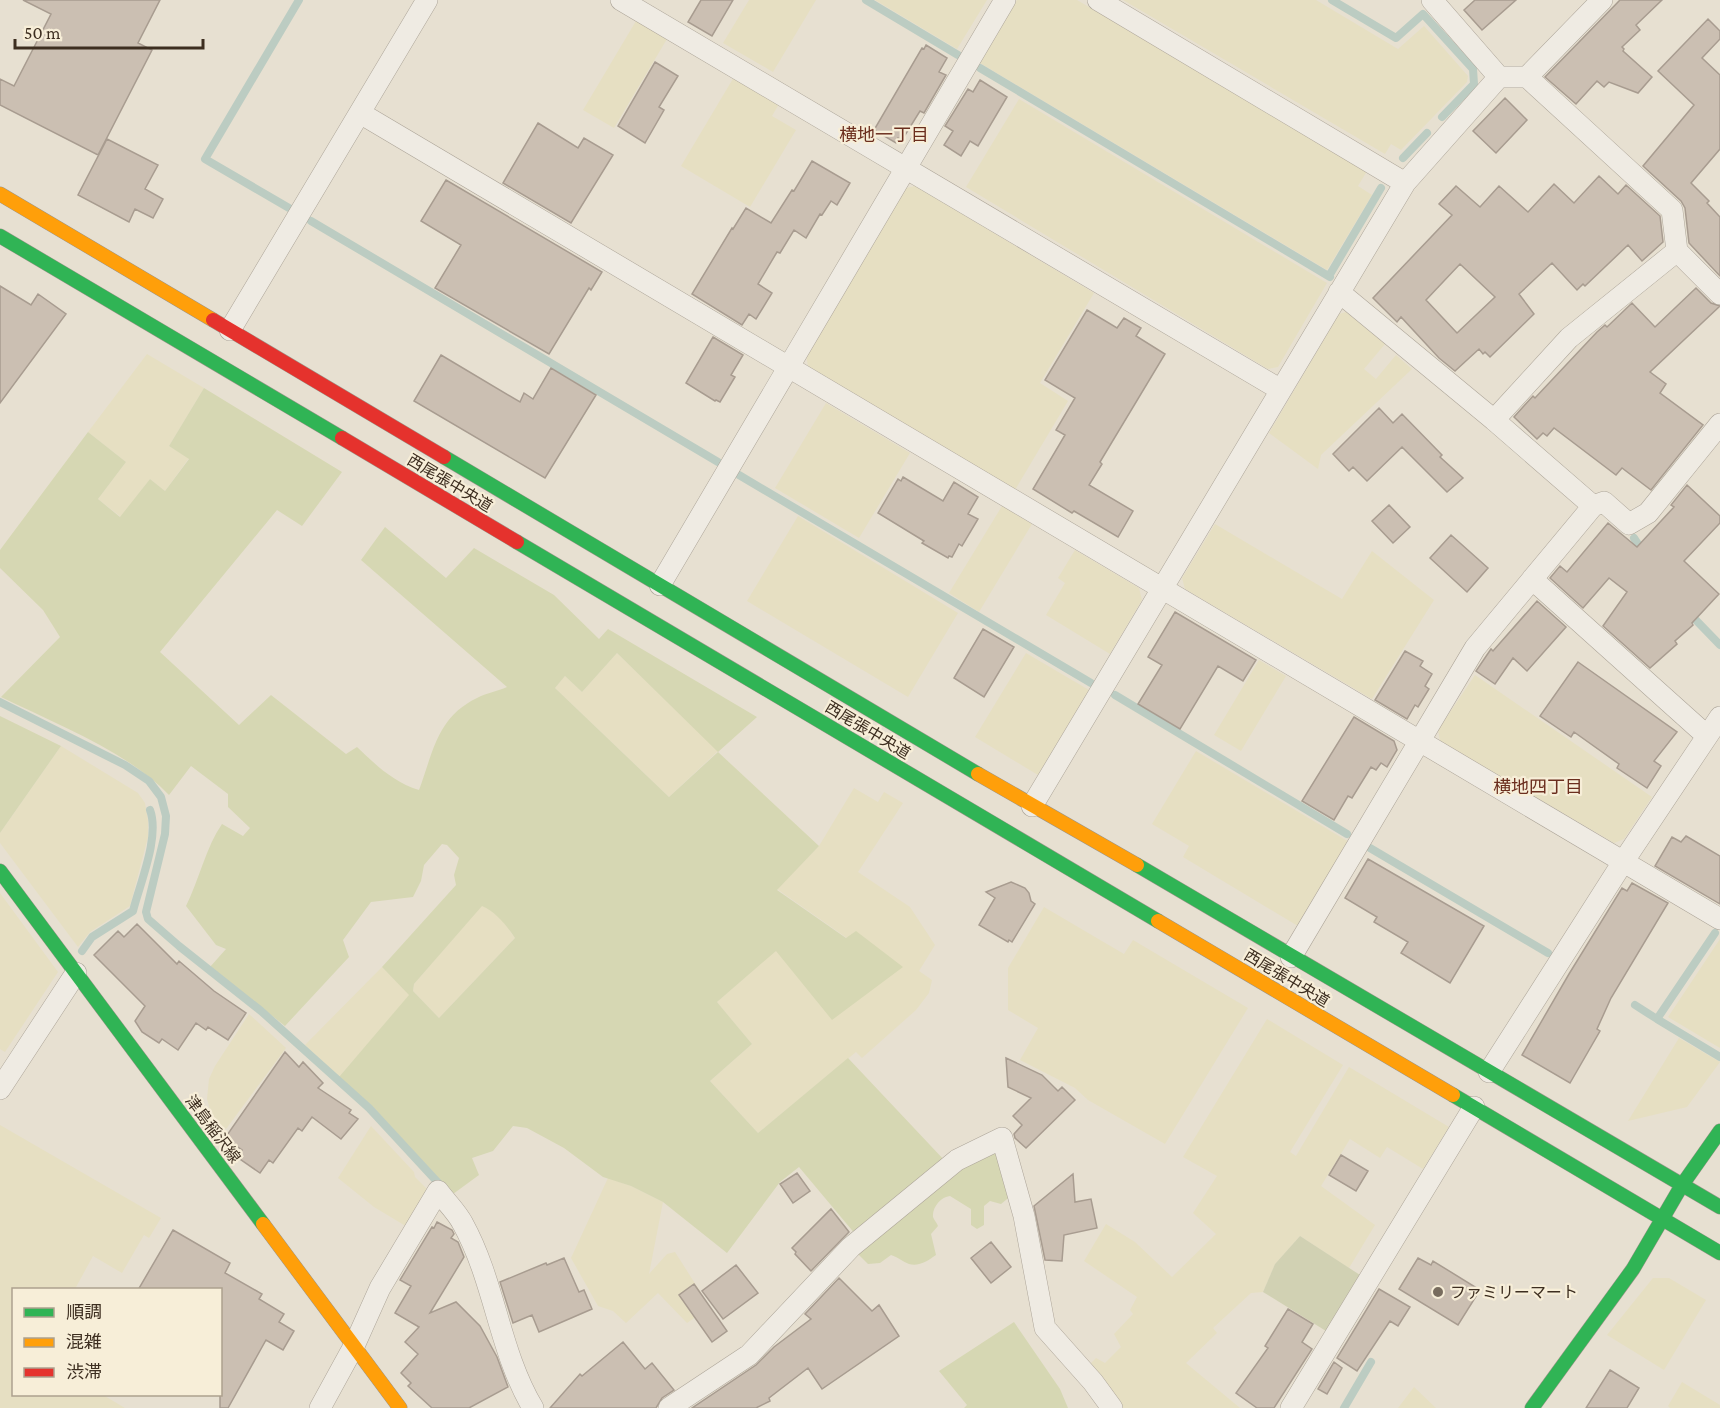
<svg xmlns="http://www.w3.org/2000/svg" width="1720" height="1408" font-family="'Crimson Pro','Noto Sans JP',serif">
  <style>
    .farmland { fill: #e6dfc2 }
    .green { fill: #d6d7b3; fill-rule: evenodd }
    .cemetery { fill: #d1d1b3 }
    .lines { fill: none; stroke-linecap: round; stroke-linejoin: round }
    .stream { stroke: #bcccc2; stroke-width: 8 }
    .building { fill: #cbbfb2; stroke: #a89c90; stroke-width: 1.5; fill-rule: evenodd }
    .street-casing { stroke: #ada599; stroke-width: 22 }
    .fast-casing { stroke: #9c958a; stroke-width: 15 }
    .slow-casing { stroke: #9c958a; stroke-width: 15 }
    .jam-casing { stroke: #9c958a; stroke-width: 15 }
    .street { stroke: #efebe3; stroke-width: 21 }
    .fast { stroke: #30b455; stroke-width: 14 }
    .slow { stroke: #ff9f0a; stroke-width: 14 }
    .jam { stroke: #e5322d; stroke-width: 14 }
    .poi-dot { fill: #786c5e; stroke: #f7eed8; stroke-width: 2 }
    .labels { text-anchor: middle; dominant-baseline: central; stroke-width: 4.5; stroke-linejoin: round; paint-order: stroke }
    .street-label { font-size: 16px; fill: #3d2e20; stroke: #f7eed8 }
    .poi-label { font-size: 16px; fill: #3d2e20; stroke: #f7eed8; text-anchor: start }
    .neighbourhood-label { font-size: 18px; fill: #6b2e1e; stroke: #f7eed8 }
  </style>
  <rect width="100%" height="100%" fill="#e7e0d1"/>
  <path class="farmland" d="M749 0H816L773 72 723 43Z
    M875 0H987L957 49Z
    M1017 0H1077L1367 171 1358 186 1372 195 1327 270 980 63Z
    M1123 0H1316L1398 49 1424 26 1468 76 1467 82 1401 150 1391 144 1385 154Z
    M636 21 667 39 614 128 583 110Z
    M734 77 779 104 772 116 796 130 750 207 681 166Z
    M1019 99 1327 283 1278 367 1268 369 966 187Z
    M915 186 1094 293 1040 383 1068 401 1015 490 808 366 806 355 906 188Z
    M1346 312 1385 344 1364 369 1376 379 1396 355 1412 369 1321 455 1318 469 1269 433 1339 314Z
    M147 354 204 388 169 446 189 458 165 491 150 479 121 517 98 499 126 462 88 432Z
    M826 403 910 453 859 538 775 488Z
    M1002 506 1032 524 979 612 949 593Z
    M798 516 958 613 908 697 747 601Z
    M1215 524 1342 599 1372 551 1434 600 1372 699 1185 589 1182 578Z
    M1075 550 1139 588 1142 600 1110 654 1046 615 1065 583 1058 578Z
    M617 653 718 751 669 797 555 688 565 676 582 692Z
    M1026 653 1089 690 1038 775 975 737Z
    M1259 660 1286 676 1241 751 1214 735Z
    M1475 675 1652 797 1624 839 1614 843 1440 741 1438 730Z
    M61 746 138 793 145 803 148 821V837L130 906 90 932 78 947 0 843V833Z
    M1196 751 1349 842 1298 926 1183 857 1189 846 1152 824Z
    M854 788 878 802 884 792 903 803 858 872 910 907 935 945 919 971 932 980 929 993 916 1010 862 1058 856 1052 758 1133 710 1081 752 1044 717 1002 776 950 847 938 777 889 819 846Z
    M0 893 58 972 5 1052 0 1049Z
    M482 905 489 909 502 920 515 938 439 1018 413 991 414 984Z
    M1044 907 1124 954 1133 940 1248 1008 1165 1144 1088 1100 1075 1088 1020 1060 1038 1028 1008 1010V968Z
    M1720 939V1048L1668 1017Z
    M382 967 410 995 339 1077 305 1045Z
    M249 1014 286 1048 226 1129 212 1117 207 1099 209 1079 215 1066Z
    M1267 1019 1343 1065 1290 1152 1296 1156 1349 1067 1449 1127 1423 1169 1387 1147 1380 1158 1350 1139 1321 1186 1375 1225 1349 1268 1300 1236 1275 1264 1263 1292 1251 1293 1213 1328 1217 1333 1186 1363 1240 1408H1118L1087 1367 1096 1358 1105 1363 1121 1347 1114 1334 1133 1314 1130 1310 1137 1297 1084 1261 1106 1224 1135 1242 1172 1277 1216 1234 1193 1213 1217 1176 1183 1157Z
    M1679 1038 1720 1062 1687 1107 1628 1121Z
    M0 1125 161 1218 149 1238 144 1235 122 1273 93 1256 75 1289 14 1290V1394L103 1395 125 1408H0Z
    M371 1126 414 1172 415 1177 432 1194 409 1228 374 1207 338 1178Z
    M608 1178 631 1186 663 1202 649 1274 667 1254 675 1252 710 1307 687 1323 658 1293 626 1323 613 1311 598 1306 571 1258Z
    M1653 1278H1669L1706 1300 1664 1370 1607 1335Z
    M1682 1382 1720 1405V1408H1670L1668 1406Z
    M1414 1387 1436 1408H1398Z"/>
  <path class="green" d="M204 388 342 472 302 526 277 510 160 652 239 725 271 695 346 754 357 747C376 765 393 782 419 790 433 753 437 717 477 698 486 693 498 691 507 687L361 560 385 527 446 578 474 548 554 595 599 639 608 629 757 717 718 752 819 846 777 890 846 938 856 931 903 967 832 1020 776 951 717 1002 752 1044 710 1081 758 1133 848 1058 946 1162 856 1235 799 1167 780 1182 727 1253 663 1202 631 1186 603 1177 564 1148 527 1128 513 1126 493 1151 472 1158 479 1175 453 1194 372 1106 339 1077 409 995 382 967 456 885 454 875 459 858 447 845 442 844 424 865 421 881 413 897 371 902 343 940 349 957 285 1026 210 967 226 949 216 945 186 906C199 880 206 847 222 824L243 836 250 828 228 807V794L191 766 169 795C127 751 56 724 1 697L60 637 43 610 0 568V550L88 432 126 462 98 499 120 517 150 479 165 491 189 459 169 446ZM617 653 718 752 669 797 555 688 565 676 582 692ZM482 906C496 912 506 925 515 938L439 1018 413 991 414 984Z
    M0 716 61 746 0 833Z
    M994 1153 1000 1156 1012 1195 1001 1204 990 1201 984 1206V1225L977 1229 971 1225V1209L950 1196C941 1197 932 1207 933 1217 934 1220 937 1223 938 1226L931 1234 936 1255C929 1260 919 1267 909 1264 903 1262 898 1257 891 1255L880 1263 868 1264 856 1252 959 1168Z
    M1014 1322 1060 1389 1068 1408H964L967 1405 939 1371Z"/>
  <path class="cemetery" d="M1300 1236 1360 1275 1326 1331 1263 1292 1275 1264Z"/>
  <g class="lines">
    <path class="stream" d="M866 0 958 55
      M1332 0 1396 38 1423 14 1473 69 1474 84 1442 117
      M980 68 1330 277
      M1403 158 1427 133
      M289 208 205 159 299 0
      M311 221 718 462
      M1329 276 1381 188
      M739 475 1091 683
      M1634 538 1643 552
      M1690 614 1720 645
      M1115 695 1347 834
      M0 702 125 765 149 781 161 797 166 816 165 834 146 912 148 919 179 946 261 1011 369 1108 442 1187
      M1370 848 1548 953
      M1715 933 1657 1019 1720 1057
      M82 951 92 937 133 911C140 883 160 837 150 810
      M1635 1005 1657 1019
      M1344 1408 1371 1362"/>
  </g>
  <path class="building" d="M23 0H160L138 43 152 50 98 155 0 105V79L14 86 51 14Z
    M701 0H733L712 36 688 22Z
    M1475 0H1516L1482 30 1464 10Z
    M1620 0H1662L1636 25 1640 30 1622 47 1624 49 1623 51 1652 77 1638 93 1609 82 1604 87 1597 81 1576 104 1545 77Z
    M1708 19 1720 31V39L1702 58 1720 75V149L1691 183 1709 201 1707 203 1720 217V276L1689 243 1685 208 1681 201 1643 166 1694 105 1658 71Z
    M926 45 947 58 939 72 946 75 924 113 920 111 902 140 898 138 896 143 874 130 922 48 924 49Z
    M655 62 678 76 659 107 664 110 645 143 618 126Z
    M980 80 1007 97 978 146 970 141 961 156 944 145 953 131 945 126 968 89 973 92Z
    M1505 98 1527 120 1496 153 1473 131Z
    M538 123 578 148 584 138 613 155 571 223 503 183Z
    M107 139 158 165 145 189 163 199 153 218 135 209 129 222 78 195Z
    M812 161 850 183 837 205 831 201 822 215 820 214 806 238 794 230 780 253 777 252 758 284 772 293 756 319 749 314 742 325 692 294 732 228 733 229 746 208 771 223 792 190 794 191Z
    M1599 176 1618 194 1626 185 1660 216 1663 242 1642 261 1628 245 1585 286 1583 284 1577 290 1552 263 1519 294 1534 314 1490 357 1485 352 1483 354 1479 349 1455 371 1439 358 1401 317 1397 322 1373 298 1452 215 1439 204 1456 186 1480 207 1499 186 1528 212 1554 184 1574 203ZM1460 264 1495 297 1457 333 1426 300Z
    M446 180 602 272 591 290 589 288 549 354 435 288 461 245 421 221Z
    M0 286 31 305 38 294 66 314 0 403Z
    M1696 288 1711 303 1720 306 1650 372 1666 384 1660 393 1703 425 1651 490 1622 468 1616 475 1554 428 1547 436 1543 433 1537 439 1514 417 1533 396 1535 398 1597 332 1605 325 1607 327 1632 303 1655 327Z
    M1087 310 1117 328 1124 318 1141 328 1136 336 1165 354 1100 462 1102 464 1089 485 1133 511 1118 537 1074 511 1072 513 1033 489 1065 435 1056 430 1075 398 1045 380Z
    M713 337 743 355 731 375 735 377 720 402 716 400 715 401 686 383Z
    M441 355 520 402 524 393 533 399 551 368 596 395 545 478 414 401Z
    M1379 408 1393 423 1402 414 1442 455 1440 457 1463 478 1447 492 1402 447 1367 481 1353 467 1349 471 1333 454Z
    M903 477 943 501 954 482 978 497 968 514 978 519 962 546 959 544 952 557 949 556 948 558 922 543 924 541 878 513 898 479 901 481Z
    M1687 485 1720 516V523L1684 561 1719 594 1692 623 1693 625 1675 641 1677 644 1650 668 1603 626 1627 592 1609 578 1583 608 1550 578 1560 566 1567 572 1608 523 1637 547 1674 507 1671 505Z
    M1389 505 1410 527 1393 543 1372 521Z
    M1451 535 1488 568 1467 592 1430 558Z
    M1537 601 1566 627 1527 671 1513 658 1495 684 1476 671 1491 649 1493 651Z
    M1175 612 1256 660 1243 681 1218 666 1180 729 1138 704 1162 665 1148 657Z
    M983 629 1014 647 984 697 954 678Z
    M1405 651 1423 661 1420 666 1432 674 1425 686 1429 689 1418 707 1415 705 1407 719 1375 700Z
    M1578 662 1677 732 1654 761 1661 766 1647 788 1617 768 1619 764 1574 732 1571 737 1540 716Z
    M1354 717 1394 741 1397 750 1387 767 1381 763 1376 770 1371 767 1352 798 1348 796 1334 820 1302 801Z
    M1686 836 1720 856V904L1655 866 1672 837 1681 842Z
    M1368 859 1484 926 1450 983 1401 953 1408 942 1374 922 1377 917 1345 898Z
    M1011 882 1025 888 1029 893 1031 901 1035 904 1012 942 1009 940 1008 942 979 925 995 898 986 892Z
    M1632 883 1668 903 1611 998 1597 1029 1600 1031 1570 1083 1522 1055 1569 974 1622 888 1627 891Z
    M137 924 177 964 179 961 214 991 246 1013 228 1040 208 1027 206 1030 196 1023 178 1050 162 1039 159 1043 142 1032 135 1021 145 1006 94 955 118 931 124 937Z
    M285 1052 299 1067 303 1062 323 1083 318 1088 351 1110 349 1113 358 1119 341 1139 312 1117 302 1131 298 1128 273 1163 269 1160 260 1173 237 1157 242 1150 225 1138Z
    M1006 1058 1042 1075 1058 1091 1062 1087 1075 1100 1026 1148 1015 1138 1014 1134 1022 1125 1013 1116 1031 1098 1008 1087Z
    M1341 1155 1368 1171 1356 1191 1329 1175Z
    M797 1173 810 1191 793 1203 780 1184Z
    M1073 1174 1075 1202 1091 1199 1097 1228 1064 1235 1062 1261 1045 1260 1034 1206Z
    M831 1209 849 1232 811 1271 795 1254 796 1252 792 1248Z
    M437 1222 452 1230 454 1234 451 1238 458 1242 464 1257 430 1313 456 1302 480 1326 497 1357 508 1387 469 1408H432L408 1386 411 1383 401 1373 418 1354 405 1342 419 1327 395 1313 411 1286 400 1280 432 1227 434 1228Z
    M173 1230 230 1263 225 1273 262 1294 259 1299 284 1314 279 1322 294 1331 283 1350 266 1340 228 1408H220V1290H138Z
    M991 1242 1011 1267 991 1283 971 1258Z
    M564 1258 579 1292 584 1290 592 1309 539 1332 532 1315 513 1323 500 1282 546 1263 547 1265Z
    M1418 1258 1431 1265 1433 1261 1480 1290 1458 1325 1399 1289Z
    M736 1265 758 1293 723 1319 702 1291Z
    M839 1278 872 1311 879 1305 899 1336 822 1389 808 1368 769 1398 770 1401 756 1408H692L756 1365 774 1347 811 1319 805 1314Z
    M694 1284 727 1331 712 1342 679 1295Z
    M1379 1289 1410 1307 1398 1326 1390 1321 1357 1371 1337 1358Z
    M1288 1309 1313 1324 1302 1342 1312 1349 1274 1408H1257L1236 1393 1268 1348 1265 1346Z
    M623 1342 645 1369 652 1363 674 1390 662 1398 656 1408H550L580 1374 582 1376Z
    M1334 1362 1342 1368 1327 1394 1318 1389Z
    M1610 1370 1639 1388 1627 1408H1586Z"/>
  <g class="lines">
    <g class="street-casing">
      <path id="street" d="M621 0 1281 390
        M1098 0 1405 183
        M1432 0 1499 77H1527L1602 0
        M1527 77 1672 210 1677 251 1720 294
        M360 113 1720 919
        M1339 292 1494 420
        M230 330 427 0
        M1593 506 1604 502 1629 524 1648 513 1720 424
        M1532 579 1707 736
        M660 585 1005 0
        M1032 806 1405 183 1499 77
        M1291 957 1475 648 1593 506 1494 420 1569 338 1677 251
        M1489 1072 1623 862 1720 717
        M0 1089 76 973
        M320 1408 354 1346 380 1288 438 1191C446 1202 457 1212 463 1224 495 1282 499 1351 533 1408
        M669 1408 749 1355 851 1247 957 1160 1002 1138 1024 1216 1045 1328 1093 1382 1112 1408
        M1291 1408 1474 1107"/>
    </g>
    <g class="fast-casing">
      <path id="fast" d="M0 236 342 438
        M444 457 978 774
        M517 542 1158 921
        M1137 865 1720 1207
        M0 871 263 1224
        M1453 1095 1720 1253
        M1532 1408 1633 1269 1682 1185 1720 1131"/>
    </g>
    <g class="slow-casing">
      <path id="slow" d="M0 194 213 320
        M978 774 1137 865
        M1158 921 1453 1095
        M263 1224 400 1408"/>
    </g>
    <g class="jam-casing">
      <path id="jam" d="M213 320 444 457
        M342 438 517 542"/>
    </g>
    <use href="#street" class="street"/>
    <use href="#fast" class="fast"/>
    <use href="#slow" class="slow"/>
    <use href="#jam" class="jam"/>
  </g>
  <circle class="poi-dot" cx="1438" cy="1292" r="6"/>
  <g class="labels">
    <g class="street-label">
      <text transform="translate(450 483) rotate(31)">西尾張中央道</text>
      <text transform="translate(868 730) rotate(31)">西尾張中央道</text>
      <text transform="translate(1287 978) rotate(31)">西尾張中央道</text>
      <text transform="translate(213 1129) rotate(53)">津島稲沢線</text>
    </g>
    <g class="poi-label">
      <text x="1450" y="1292">ファミリーマート</text>
    </g>
    <g class="neighbourhood-label">
      <text x="884" y="135">横地一丁目</text>
      <text x="1538" y="787">横地四丁目</text>
    </g>
  </g>
  <rect x="12" y="1288" width="210" height="108" fill="#f7eed8" stroke="#ada18e" stroke-width="1.5"/>
  <rect x="24" y="1308" width="30" height="9" fill="#30b455" stroke="#ada18e" stroke-width="1.5"/>
  <text x="66" y="1318" font-size="18" fill="#3d2e20">順調</text>
  <rect x="24" y="1338" width="30" height="9" fill="#ff9f0a" stroke="#ada18e" stroke-width="1.5"/>
  <text x="66" y="1348" font-size="18" fill="#3d2e20">混雑</text>
  <rect x="24" y="1368" width="30" height="9" fill="#e5322d" stroke="#ada18e" stroke-width="1.5"/>
  <text x="66" y="1378" font-size="18" fill="#3d2e20">渋滞</text>
  <path d="M15 39v9h188v-9" fill="none" stroke="#3d2e20" stroke-width="3"/>
  <text x="24" y="39" font-size="18" fill="#3d2e20" stroke="#f7eed8" stroke-width="4.5" paint-order="stroke">50 m</text>
</svg>
